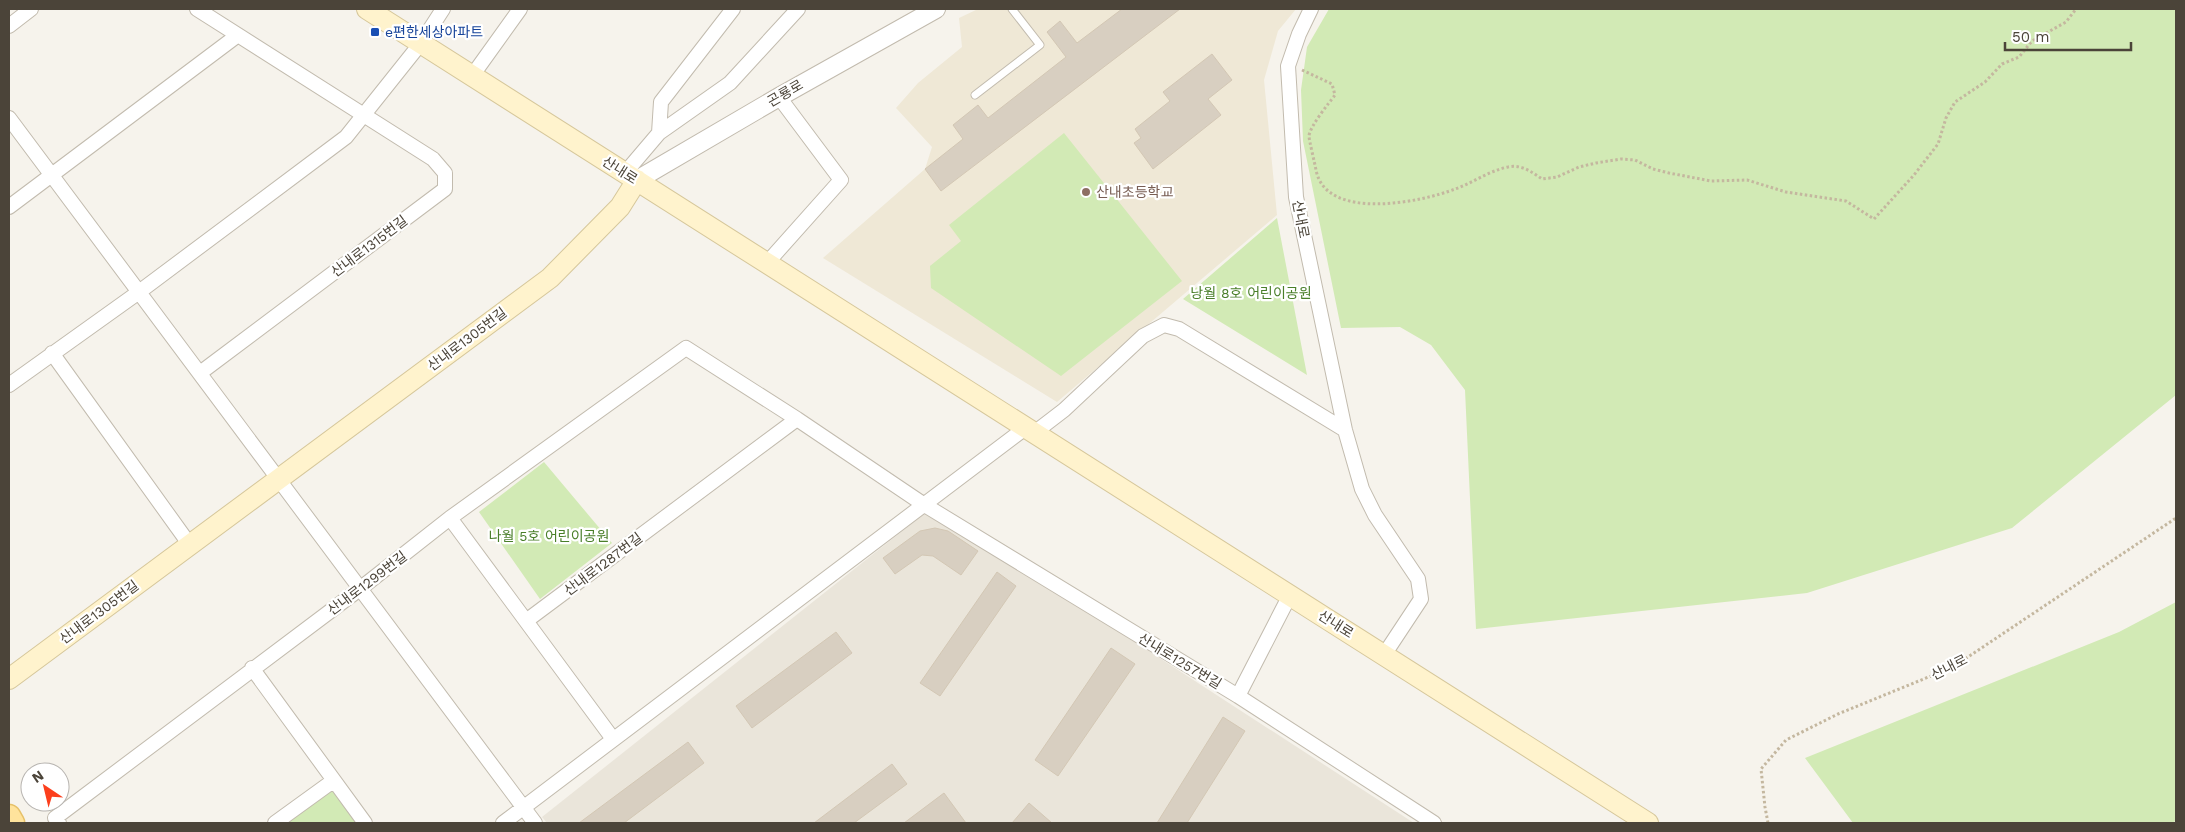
<svg xmlns="http://www.w3.org/2000/svg" width="2185" height="832" font-family="'Work Sans','Noto Sans KR',sans-serif">
  <style>
    .residential { fill: #eae5da }
    .education { fill: #efe8d6 }
    .green { fill: #d2eab5 }
    .building { fill: #d8cfc1; stroke: #d3c7b4 }
    .lines { fill: none; stroke-linecap: round; stroke-linejoin: round }
    .service-casing { stroke: #c2bbae; stroke-width: 9 }
    .minor-casing { stroke: #c2bbae; stroke-width: 16 }
    .tertiary-casing { stroke: #c2bbae; stroke-width: 20 }
    .secondary-casing { stroke: #d6c79b; stroke-width: 22 }
    .primary-casing { stroke: #e6c16a; stroke-width: 25 }
    .path { stroke: #c4b79f; stroke-width: 3; stroke-dasharray: 2.5 2.5; stroke-linecap: butt }
    .service { stroke: #fff; stroke-width: 7 }
    .minor { stroke: #fff; stroke-width: 14 }
    .tertiary { stroke: #fff; stroke-width: 18 }
    .secondary { stroke: #fff3cd; stroke-width: 20 }
    .primary { stroke: #ffe39c; stroke-width: 22 }
    .transit-dot { fill: #1a4fb4; stroke: #fff; stroke-width: 2 }
    .education-dot { fill: #8d6e63; stroke: #fff; stroke-width: 2 }
    .labels { text-anchor: middle; dominant-baseline: central; stroke-width: 4.5; stroke-linejoin: round; paint-order: stroke }
    .transit-label { font-size: 14px; fill: #164399; stroke: #fff; text-anchor: start }
    .street-label { font-size: 14px; fill: #4b4439; stroke: #fff }
    .education-label { font-size: 14px; fill: #785e54; stroke: #fff; text-anchor: start }
    .park-label { font-size: 14px; fill: #4a7f2a; stroke: #fff }
  </style>
  <rect width="100%" height="100%" fill="#f6f3ec"/>
  <path class="residential" d="M930 509 1414 823H547L542 817Z"/>
  <path class="education" d="M978 9H1296L1278 31 1264 80 1277 215 1057 402 823 258 925 169 932 147 896 108 918 83 962 47 959 18Z"/>
  <path class="green" d="M1329 9H2176V395L2012 528 1807 593 1476 629 1465 390 1431 345 1400 327 1341 328 1303 141 1301 90 1307 47Z
    M1064 133 1182 281 1061 376 931 288 930 266 961 241 949 225Z
    M1277 218 1307 375 1183 299Z
    M544 462 612 543 540 599 479 512Z
    M2176 602V821L2171 823H1853L1805 758 2119 632Z
    M332 786 360 823H280Z"/>
  <path class="building" d="M1122 9H1180L941 191 925 169 963 139 953 125 978 105 988 118 1066 57 1047 32 1060 21 1077 43Z
    M1212 54 1232 80 1208 99 1221 115 1153 169 1134 143 1141 138 1135 129 1170 101 1163 92Z
    M935 528 948 531 978 551 961 575 933 556 922 555 895 574 883 558 920 531Z
    M997 572 1016 586 940 696 920 683Z
    M836 632 852 653 752 728 736 706Z
    M1111 648 1135 664 1058 776 1035 760Z
    M1223 717 1245 731 1187 823H1157Z
    M688 742 704 763 624 823H579Z
    M892 764 907 784 854 823H814Z
    M944 793 966 823H904Z
    M1029 803 1052 823H1012Z"/>
  <g class="lines">
    <g class="service-casing">
      <path id="service" d="M975 95 1040 45 1012 9"/>
    </g>
    <g class="minor-casing">
      <path id="minor" d="M197 9 433 159 445 173V189L200 373
        M1311 9 1299 34 1288 66 1296 197 1345 430 1362 489 1375 515 1418 579 1421 599 1384 655
        M9 26 31 9
        M472 76 520 9
        M9 118 535 823
        M659 133 661 102 733 9
        M625 173 659 133 730 83 798 9
        M9 207 238 35
        M767 263 841 180 779 97
        M52 353 190 545
        M9 385 139 292 346 137 421 43 443 9
        M450 518 613 739
        M526 621 797 419
        M252 668 365 823
        M1238 696 1290 595
        M59 823 55 818 361 588 450 518 686 348 797 419 923 504 1238 696 1434 823
        M275 823 333 781
        M503 823 1024 429 1034 433 1064 410 1143 336 1164 325 1179 329 1345 430"/>
    </g>
    <g class="tertiary-casing">
      <path id="tertiary" d="M637 180 779 97 936 9"/>
    </g>
    <g class="secondary-casing">
      <path id="secondary" d="M367 9 1648 823
        M9 679 550 278 620 207 637 180"/>
    </g>
    <g class="primary-casing">
      <path id="primary" d="M9 816 13 823"/>
    </g>
    <path class="path" d="M1302 70 1332 84 1335 95C1329 103 1310 126 1309 136 1309 140 1315 164 1316 170 1326 222 1422 202 1455 189 1473 183 1488 171 1508 167 1521 164 1532 172 1542 179L1557 177 1579 167 1596 163 1621 159 1635 160 1653 169 1669 173 1711 181 1747 180 1786 192 1846 201 1874 219 1914 175 1938 144 1946 118 1955 102 1985 82 2002 64 2019 57 2032 41 2066 22 2076 9
      M1768 823 1765 807 1761 769 1786 740 1838 714 1953 667 2176 518"/>
    <use href="#service" class="service"/>
    <use href="#minor" class="minor"/>
    <use href="#tertiary" class="tertiary"/>
    <use href="#secondary" class="secondary"/>
    <use href="#primary" class="primary"/>
  </g>
  <rect class="transit-dot" x="370" y="27" width="10" height="10" rx="2.5"/>
  <circle class="education-dot" cx="1086" cy="192" r="5"/>
  <g class="labels">
    <g class="transit-label">
      <text x="385" y="32">e편한세상아파트</text>
    </g>
    <g class="street-label">
      <text transform="translate(785 93) rotate(-30)">곤룡로</text>
      <text transform="translate(620 170) rotate(32)">산내로</text>
      <text transform="translate(1301 219) rotate(79)">산내로</text>
      <text transform="translate(369 246) rotate(-37)">산내로1315번길</text>
      <text transform="translate(467 339) rotate(-37)">산내로1305번길</text>
      <text transform="translate(603 564) rotate(-37)">산내로1287번길</text>
      <text transform="translate(367 583) rotate(-37)">산내로1299번길</text>
      <text transform="translate(99 612) rotate(-37)">산내로1305번길</text>
      <text transform="translate(1336 624) rotate(32)">산내로</text>
      <text transform="translate(1180 661) rotate(31)">산내로1257번길</text>
      <text transform="translate(1949 667) rotate(-27)">산내로</text>
    </g>
    <g class="education-label">
      <text x="1096" y="192">산내초등학교</text>
    </g>
    <g class="park-label">
      <text x="1251" y="293">낭월 8호 어린이공원</text>
      <text x="549" y="536">나월 5호 어린이공원</text>
    </g>
  </g>
  <rect width="2185" height="832" fill="none" stroke="#4b4439" stroke-width="20"/>
  <g transform="translate(45 787) rotate(325)"><circle r="24" fill="#ffffff" stroke="#b7b4b0"/>
  <path d="M0-4L9 19L0 12L-9 19Z" fill="#fc3f1d"/>
  <text y="-8" font-size="14" font-weight="bold" text-anchor="middle" fill="#4b4439">N</text>
  </g>
  <path d="M2005 42v8h126v-8" fill="none" stroke="#4b4439" stroke-width="2.5"/>
  <text x="2012" y="42" font-size="15" fill="#4b4439" stroke="#ffffff" stroke-width="4" paint-order="stroke">50 m</text>
</svg>
